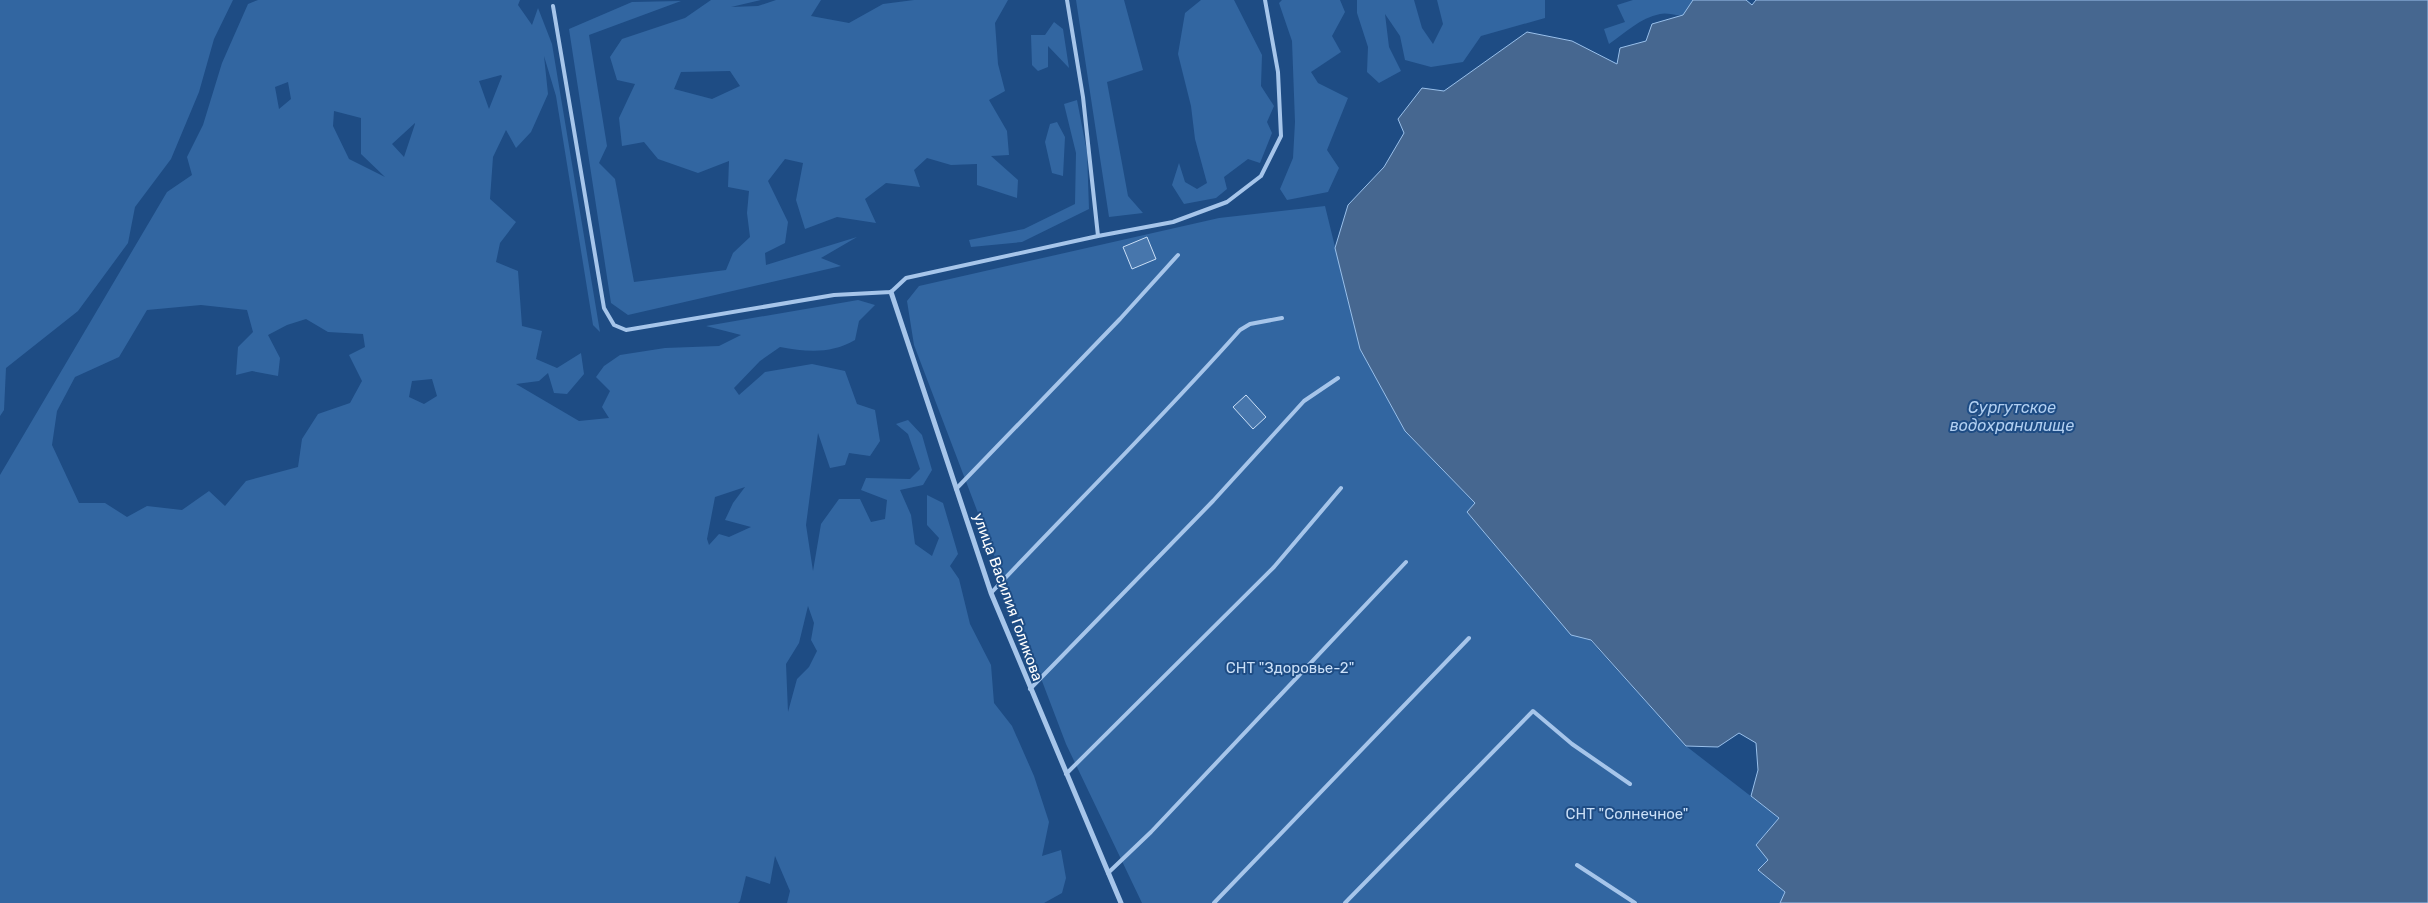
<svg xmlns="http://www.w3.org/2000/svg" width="2428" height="903" font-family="Rubik,sans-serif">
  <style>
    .green { fill: #3266a1; fill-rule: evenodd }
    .water { fill: #466790; stroke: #99c0eb }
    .building { fill: #4776ac; stroke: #cadff7 }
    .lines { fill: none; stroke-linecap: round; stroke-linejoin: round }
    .service { stroke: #a6c5ea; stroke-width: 4 }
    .minor { stroke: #a6c5ea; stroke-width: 5 }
    .labels { text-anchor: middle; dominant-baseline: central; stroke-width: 4; stroke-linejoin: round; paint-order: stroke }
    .street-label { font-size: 15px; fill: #fff; stroke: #1e4c84 }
    .park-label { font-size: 15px; fill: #cadff7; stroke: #1e4c84 }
    .water-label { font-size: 16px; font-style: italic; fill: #b1cff1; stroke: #1e4c84 }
  </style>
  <rect width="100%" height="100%" fill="#1e4c84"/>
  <path class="green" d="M0 0H233L214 39 199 92 171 159 135 207 128 243 78 311 6 368 4 410 0 416Z
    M258 0H520L518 5 532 25 538 8 552 44 600 332 593 325 556 96 544 56 548 94 531 132 516 148 506 130 493 157 490 199 516 222 500 243 496 262 518 271 522 326 542 331 536 359 557 368 581 353 584 374 567 394 554 393 548 373 539 381 516 384 579 421 609 418 602 407 610 391 596 377 604 366 620 355 665 348 719 346 741 335 706 326 858 300 875 305 859 321 855 340C831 354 807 352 780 347L760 361 734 388 739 395 765 372 812 364 845 371 857 404 875 410 880 441 870 456 849 453 845 465 830 468 818 433 806 525 813 571 821 524 839 499H860L871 522 885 519 887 500 861 490 866 478 910 479 920 469 908 434 896 424 908 420 922 435 932 470 923 485 900 490 911 515 915 544 932 556 939 538 927 525V495L943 503 958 554 950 566 959 579 970 624 991 665 994 703 1012 726 1034 776 1049 822 1042 856 1061 850 1066 878 1062 893 1044 903H787L790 891 775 856 770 884 746 876 740 901 738 903H0V475L167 192 192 175 187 157 203 125 222 63 248 4ZM501 75 502 76 489 109 479 81ZM288 82 291 99 279 109 275 87ZM334 111 361 118V154L385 177 349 159 333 126ZM415 123V124L404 157 392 144ZM201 305 247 310 253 332 238 347 236 375 252 371 278 376 280 358 268 335 287 325 306 319 328 332 363 334 365 347 349 355 362 381 350 403 318 414 302 439 298 467 246 481 225 506 209 491 182 510 147 506 127 517 105 503H79L52 445 57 411 75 377 119 357 147 310ZM432 379 437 396 424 404 409 397 412 381ZM745 487 733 503 725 520 751 527 729 537 719 534 709 545 707 539 715 497ZM808 606 814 623 811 640 817 651 809 667 797 679 788 712 786 664 799 643Z
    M711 0H761L731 7 758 6 776 0H821L811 16 849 23 883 4 914 0H1008L995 23 998 64 1005 91 989 100 1007 131 1009 155 991 156 1018 180 1017 198 977 185V164L951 165 927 158 914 170 920 187 886 183 865 199 876 223 837 217 805 229 796 200 803 163 785 159 768 181 788 222 785 243 765 253 766 265 857 237 821 258 841 266 628 315 611 303 569 29 632 2 681 1 589 35 607 146 599 163 615 179 634 282 726 270 733 253 750 237 747 213 749 191 728 187 729 161 698 173 658 159 644 142 622 146 619 118 635 84 617 80 610 57 622 39 685 18ZM730 71 740 86 712 99 674 89 681 72Z
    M1076 0H1124L1143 70 1107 82 1128 196 1143 213 1109 217Z
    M1201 0H1234L1262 55 1261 86 1274 106 1267 122 1272 133 1260 163 1248 159 1224 177 1227 189 1216 198 1184 204 1172 185 1179 163 1185 182 1197 189 1207 183 1195 139 1191 106 1178 54 1185 13Z
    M1282 0H1340L1345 12 1332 36 1341 52 1311 72 1318 83 1348 98 1327 150 1339 168 1328 192 1287 200 1280 189 1293 158 1295 122 1292 41 1279 3Z
    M1357 0H1414L1422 28 1433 44 1443 24 1437 0H1545V18L1481 36 1463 62 1431 67 1405 60 1400 36 1385 14 1389 47 1401 71 1379 83 1367 72 1368 47 1357 13Z
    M1633 0H1693L1683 15C1675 16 1667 12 1660 14 1640 18 1625 33 1609 44L1604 29 1625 22 1617 5Z
    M1054 22 1063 29 1069 68 1048 46V67L1038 71 1032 65 1031 35H1045Z
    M1077 100 1087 152 1089 209 1022 242 971 247 969 240 1024 229 1075 204 1076 153 1064 104Z
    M1057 122 1065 137 1063 176 1052 173 1045 142 1050 124Z
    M1325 206 1360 349 1405 431 1475 503 1467 512 1571 635 1590 640 1686 746 1779 818 1769 860 1758 870 1785 892 1780 903H1142L1066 744 914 345 907 301 919 286 1219 218Z"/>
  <path class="water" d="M1693 0H1746L1752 5 1756 0H2428V903H1780L1785 892 1758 870 1768 860 1756 845 1779 818 1751 796 1758 770 1756 743 1739 733 1718 747 1686 746 1591 640 1571 635 1467 512 1475 503 1405 431 1360 349 1335 248 1348 205 1384 167 1404 133 1398 119 1422 88 1444 91 1527 32 1572 41 1617 64 1620 48 1646 41 1652 24 1683 15Z"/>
  <path class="building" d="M1147 237 1156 259 1132 269 1123 247Z
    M1246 395 1266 417 1253 429 1233 407Z"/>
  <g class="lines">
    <path class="service" d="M1067 0 1083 97 1098 236
      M553 6 604 308 614 325 626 330 834 295 891 292 906 278 1098 236 1173 222 1227 202 1261 176 1281 136 1278 72 1265 0
      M956 489 1120 319 1178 255
      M991 593C1074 505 1160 420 1240 330L1250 324 1282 318
      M1030 689 1213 501 1304 401 1338 378
      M1066 774 1274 567 1341 488
      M1577 865 1635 903
      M1108 873 1151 832 1406 562
      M1214 903 1469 638
      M1345 903 1533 711 1572 744 1630 784"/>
    <path class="minor" d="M891 292 991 593 1121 903"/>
  </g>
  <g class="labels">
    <g class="street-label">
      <text transform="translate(1008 597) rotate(70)">улица Василия Голикова</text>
    </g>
    <g class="park-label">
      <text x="1290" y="668">СНТ "Здоровье-2"</text>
      <text x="1627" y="814">СНТ "Солнечное"</text>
    </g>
    <g class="water-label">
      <text x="2012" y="407">Сургутское<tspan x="2012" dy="18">водохранилище</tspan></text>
    </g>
  </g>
</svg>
